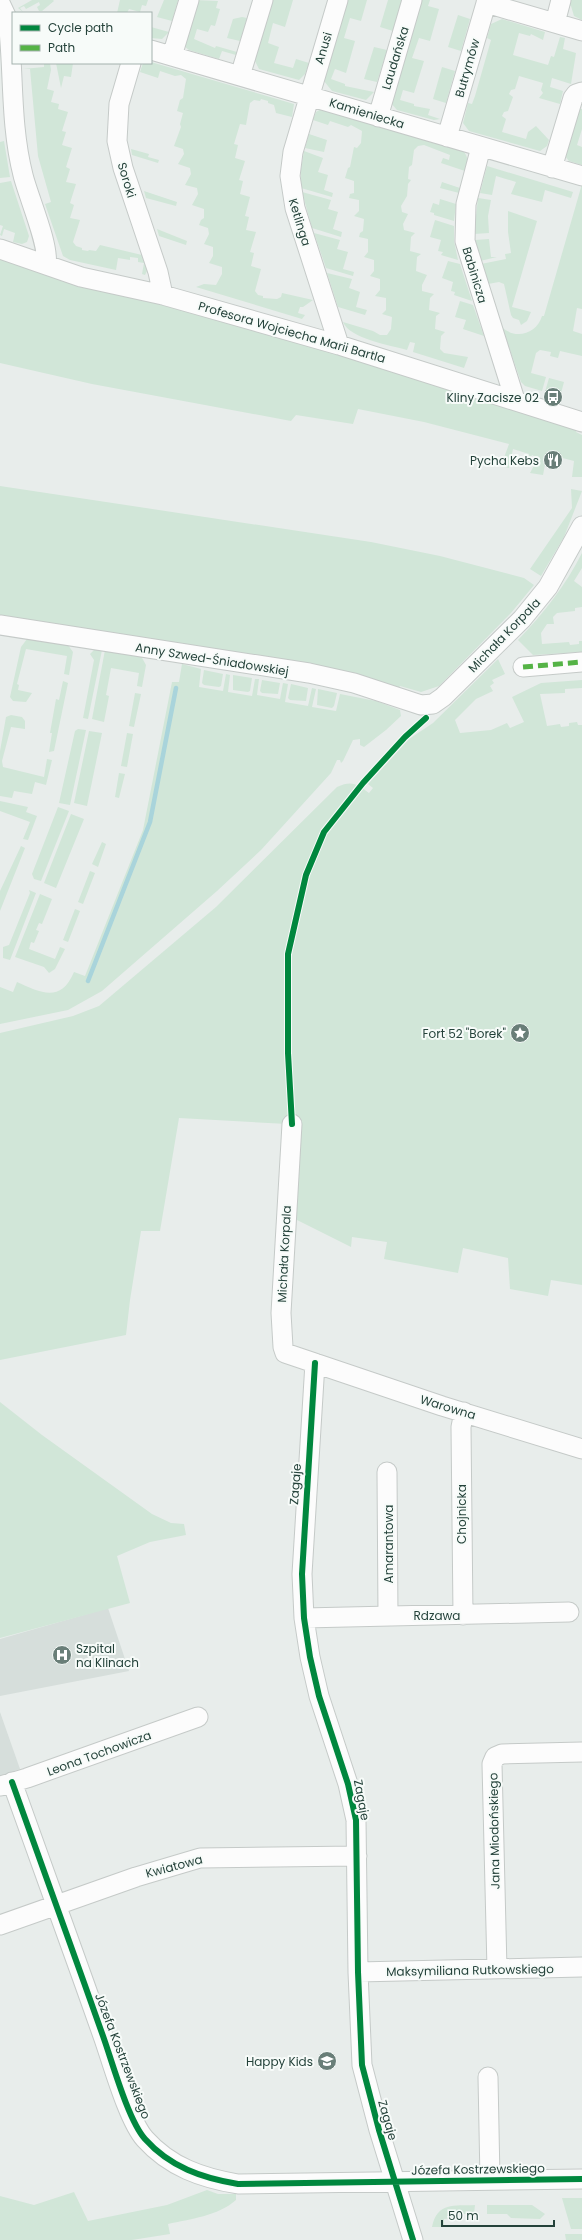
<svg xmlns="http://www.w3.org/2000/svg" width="582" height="2240" font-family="Poppins,sans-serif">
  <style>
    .built { fill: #d6dedb }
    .green { fill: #d1e6d8 }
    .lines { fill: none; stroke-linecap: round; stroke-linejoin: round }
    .stream { stroke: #a9d4db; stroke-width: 4.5 }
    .minor-casing { stroke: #c5cac8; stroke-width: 21 }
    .minor { stroke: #fcfcfc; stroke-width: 19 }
    .quiet { stroke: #55b346; stroke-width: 5; stroke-dasharray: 10 5; stroke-linecap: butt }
    .cycleway-casing { stroke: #f7fbf9; stroke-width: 8 }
    .cycleway { stroke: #00873e; stroke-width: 6 }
    .labels { text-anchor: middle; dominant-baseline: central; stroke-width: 4; stroke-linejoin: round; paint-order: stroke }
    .street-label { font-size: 12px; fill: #24423a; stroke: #f7fbf9 }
    .poi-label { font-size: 12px; fill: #24423a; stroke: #f7fbf9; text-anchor: end }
  </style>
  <rect width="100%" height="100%" fill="#e8edeb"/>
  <path class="built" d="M108 1608 129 1671 0 1696V1639Z
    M0 1712 20 1769 0 1776Z"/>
  <path class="green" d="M32 0H53L54 1 42 11H39L37 7 40 5 39 2 26 9 24 6 20 8 23 12 18 8Z
    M120 0H148L146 6 142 5 140 12 129 9 127 13H117Z
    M164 0H178L172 21 157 17Z
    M195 0 218 1 216 8 220 9 215 26 211 25 208 32 197 29 194 39 215 48 216 46 237 52 236 55 222 51 219 59 189 50 184 46Z
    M271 0H293L285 27 273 23 268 43 279 47 274 63 293 68 296 59 309 63 305 74 299 80 259 69 254 59Z
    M346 0H367L361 21 350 18 344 38 355 41 346 73 335 69 331 79 345 84V86L374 92 366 100 332 91 324 81Z
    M388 0H402L393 31 380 27Z
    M419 0H430L428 6 439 9 430 41 419 38 412 58 424 61 414 93 403 90 400 100 414 104V106L430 109 428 115 440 119 434 120 397 110 390 102Z
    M569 0H582V20L574 16 571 6 568 4Z
    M458 15 470 19 461 51 448 47Z
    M242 17 247 18 240 41 227 38 233 19Z
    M502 19 545 32 543 40 531 34 530 36 519 33 513 55 548 65 551 56 554 57 560 37 565 38 563 49 576 53 571 84 552 78 550 87 563 91 560 104 539 98 543 93 541 90 543 83 519 76 515 89 511 90 509 94 513 97 508 111 504 112 502 116 506 119 502 132 526 139 528 132 536 126 549 140 547 146 540 151 469 131 463 123 468 103 472 104 475 96 491 40 487 38 491 24Z
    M151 27 169 32 162 39 151 38Z
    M374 47 387 50 377 82 364 79Z
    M151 62 294 104 292 117 276 113 274 105 268 103V101L261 99 260 101 254 100 250 103 246 125 240 124 234 144 238 145 235 158 245 161 239 180 243 181 240 194 250 197 245 216 249 217 246 230 256 232 250 252 254 253 251 266 261 269 255 291 258 295 263 296V298L277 299 281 297 282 293 313 300 303 307H300L298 313 305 315 302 319 196 287 204 284 216 285 222 274V267L209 263 213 256V247L204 244 209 234 208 228 199 225 201 220 204 218V209L192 205 198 194 197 188 185 185 191 174 190 168 178 164 184 154 183 149 174 146 181 127 180 124 183 113 177 111 180 100 183 98 186 79 181 75 175 76 160 71 158 78 140 72 143 63Z
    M44 63H50L51 70 47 89 54 91 51 102 59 104 58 109 68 112 62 131 66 132 62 145 72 148 66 167 70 169 66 182 76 184 70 203 74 205 70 218 80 220 73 242 76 246 82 248V250L88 251 89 250 96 251 100 245 142 255 147 271 145 275 142 274 144 263 138 262V258L130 257V260L118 258 116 270 70 260 63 256 45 204 51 202 38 156 30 69H23L44 67Z
    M56 63H73L71 77 64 76 61 88Z
    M442 67 455 71 446 103 433 99Z
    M321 109 463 151C469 157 468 162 465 171L441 163 443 158 449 160 450 155 424 145 418 146 414 150 412 165 409 167 408 179 411 180 408 184 407 196 401 206 402 212 408 214 403 224 404 230 415 233 411 237 410 251 421 254 417 257 416 271 427 275 422 285V291L434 294 430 298 429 310 440 313 436 316 435 329 445 332 441 336 440 349 444 353 468 357 464 368 413 352 415 343 410 342 407 350C390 345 350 339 343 322L373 331 380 335H387L391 329 392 317 382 314 386 310V298L375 296 380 290V279L370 276 374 271V260L364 257 368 252V239L359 237 360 233 363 231 364 219 354 216 359 211V200L349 198 350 194 354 193V181L345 178 348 168 350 167 354 147 357 148 361 143 362 131 351 125 348 127 330 121 328 125 313 120 316 112Z
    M579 109H582V129L577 145 582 147V165L569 161 565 156Z
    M309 134 327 140 324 152 305 148Z
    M4 141 10 177 0 178V142Z
    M131 149 149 154 148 157 159 160 158 163 132 155Z
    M304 151 323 158 318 172 328 175 324 190 333 193 332 197 301 188V169Z
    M487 166 573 192 571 198 545 190 542 202 511 194 516 182 496 176 492 195 480 193Z
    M11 181 29 236 27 242 22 244 13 242 15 233 4 229 2 236 0 235 3 226 0 225V183Z
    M442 182 460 188 459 193 440 188Z
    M582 184V309L577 308 573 331 582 334V356L560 351 558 358 550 356 551 352 540 350 536 353 531 373 546 377 542 391 525 386 521 382 502 327C515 340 537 334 542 316H544Z
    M144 191 177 202 176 206 146 198Z
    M302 192 331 200 328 209 338 212 333 229 342 232 341 237 312 228Z
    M478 198 491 200 488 216 489 233 474 234Z
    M440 199 456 204 454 221 434 215V213L430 212 433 203 439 205Z
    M508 211 537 221 512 307 531 312 527 321 521 325 519 320 513 318 511 315 504 284 499 282 488 284 481 264 506 259 505 254 511 253 508 232Z
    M435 220 454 226V241L458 260 441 255 443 252 438 251 441 240 430 237Z
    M157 229 187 241 186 245 159 236Z
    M314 233 340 240 337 249 348 252 343 269 354 272 353 276 326 268Z
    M489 239 491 257H497L480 261 475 240Z
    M0 256 389 368 577 428 576 432 582 435V477H572L574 461 547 454 543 475 530 473 538 458 532 455 528 462 529 454 513 449 509 468 501 466 509 444 424 422 358 409 353 424 296 415 291 421 92 384 0 363Z
    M448 261 460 264 472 301 454 295 455 292 451 291 453 282 442 278Z
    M327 273 352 279 349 288 360 292 356 307 367 310 365 315 338 307Z
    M460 301 473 305 484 336 463 329 466 320 455 317Z
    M549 378 564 382 560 397 545 392Z
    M0 486 371 542 440 556 524 578 534 585 511 613 439 686 421 692 400 686 398 690 106 632 0 615Z
    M571 489 582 491 564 537 541 576 530 569 572 508Z
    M582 553V568L574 581 582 587V607L575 608V611L557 613 553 617 554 624H547L541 633 542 644 569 642 570 645 579 644V641H582V652L533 655 518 640C543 614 566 585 582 553Z
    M27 639 68 645 73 652 69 675 64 674 67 656 26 649 17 684 19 685 18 690 32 693 26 702 13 701 10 697 21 647Z
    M95 649 102 650 88 719 83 718 94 660 90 654Z
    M105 650 141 656 146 665 142 687 137 686 139 673 111 668 106 695 109 696 104 722 92 719Z
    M498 659 505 674 492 680 494 683 490 686 493 691 476 699 455 720 460 733 491 730 507 723 510 728 524 722 512 697 541 683 582 680V688L565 689V693L540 694 547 726 560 724 561 727 569 726V723L577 722 578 725H582V1285L551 1280 548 1296 510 1289 508 1258 463 1248 458 1273 384 1259 387 1242 352 1237 351 1247 291 1217 287 1124 179 1118 160 1231H141L130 1300 126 1335 0 1360V1033L73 1016 99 1006 216 907 337 787C352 780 357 784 369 793L373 788 368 784 409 739 433 723Z
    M182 664 201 669 199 687 223 691 226 674 230 675 228 692 252 696 255 679H259L257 695 280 699 283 683 288 684 285 702 308 706 312 688 316 689 312 707 336 711 340 694 376 701 400 710 401 716 386 730 364 747 360 745V739L353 740 343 761 341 763 340 760H337L331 773 261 850 217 891 102 991 68 1010 0 1024V987L13 992 17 982C41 993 61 1003 74 972L85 976 143 830 172 682H179Z
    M204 670 223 674 221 686 219 687 204 685 202 683Z
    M233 675 252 678 250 691 248 692 233 690Z
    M262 680 280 683 278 694 262 693 260 691Z
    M63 681 68 683 54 751 49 752 52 733H50L56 699 59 700Z
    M291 684 308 688 306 701 290 700 288 698Z
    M318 689 337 693 334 706 332 708 317 705Z
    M135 693 141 694 134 727 129 726Z
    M11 715 22 717 25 721V729L11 727 2 761 3 767 44 777 47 759 52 760 46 785 35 782 32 794 14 791 12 798 0 796V751L6 717Z
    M78 729 86 730 70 805 59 803 75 731Z
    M89 731 102 733 87 806 74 803Z
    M127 733 133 734 127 767 121 766Z
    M119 773 125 774 119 798 115 797Z
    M0 801 28 807 26 812 37 816 28 840 23 839 30 822 0 811Z
    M58 807 69 811 41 881 34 879 32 874Z
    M71 814 84 819 56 888 44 883Z
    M102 842 106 844 98 867 92 864Z
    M21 846 25 848 0 911V891Z
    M90 871 95 873 83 904 78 902Z
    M29 890 36 893 10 960 3 958V947L9 945 30 893Z
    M40 894 52 899 42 924 39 923 36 930 39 931 34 943 31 942 29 949 55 959 60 947 65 949 55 969 49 973 44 967 15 957Z
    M75 909 80 911 68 942 63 940Z
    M0 1402 42 1435 152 1514 171 1523 184 1524 186 1535 150 1542 117 1556 130 1603 0 1638Z
    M207 2190 218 2194H236V2200C218 2216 190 2219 168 2224L170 2234 132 2240H0V2196L34 2205 74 2192 88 2221 167 2205Z
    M562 2198H582V2229H571Z
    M475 2205 474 2214H454V2218L444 2219V2227H432C437 2202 454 2206 475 2205Z
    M487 2205H532L545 2214 540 2219 511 2218 507 2214H487Z
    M565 2234H582V2240H566Z"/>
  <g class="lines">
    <path class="stream" d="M88 981 150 822 176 688"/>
    <g class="minor-casing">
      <path id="minor" d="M338 0 293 152 290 176 295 208 339 345
        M0 3 8 20C14 71 10 124 23 175 28 196 50 246 46 265
        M486 3 582 31
        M555 23 561 0
        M151 50 582 176
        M172 56 189 0
        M131 63 119 104 117 141 123 168 158 272 163 295
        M240 76 263 0
        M378 117 412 0
        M447 137 487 0
        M481 147 466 204 465 241 515 400
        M552 168 573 98 576 94 582 92
        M0 249 81 277 163 295 339 345 582 422
        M0 625 309 673 354 683 421 705 433 704 443 697 522 619 548 587 582 526
        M523 667 582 662
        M292 1124 281 1313 283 1347 285 1353 442 1406 582 1449
        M315 1363 302 1574 304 1618 310 1657 319 1696 348 1784 356 1820 358 1972 362 2065 379 2130 413 2240
        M387 1472 388 1616
        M463 1615 461 1427 464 1412
        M304 1618 569 1612
        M12 1782C42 1866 73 1951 103 2036 112 2061 128 2120 145 2139 170 2167 202 2178 238 2184L582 2179
        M1 1786 27 1778 198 1717
        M0 1925 136 1877 200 1858 357 1856
        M497 1969 492 1764 495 1757 502 1754 582 1752
        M358 1972 582 1967
        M488 2077 490 2180"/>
    </g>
    <use href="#minor" class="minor"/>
    <path class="quiet" d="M523 667 582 662"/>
    <g class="cycleway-casing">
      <path id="cycleway" d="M292 1124 288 1053V954L306 875 324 832 363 783 405 737 426 718
        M315 1363 302 1574 304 1618 310 1657 319 1696 348 1784 356 1820 358 1972 362 2065 379 2130 413 2240
        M12 1782C42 1866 73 1951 103 2036 112 2061 128 2120 145 2139 170 2167 202 2178 238 2184L582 2179"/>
    </g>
    <use href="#cycleway" class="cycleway"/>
  </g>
  <defs>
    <g id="bus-disc" transform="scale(1)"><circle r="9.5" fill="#697e78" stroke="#f7fbf9"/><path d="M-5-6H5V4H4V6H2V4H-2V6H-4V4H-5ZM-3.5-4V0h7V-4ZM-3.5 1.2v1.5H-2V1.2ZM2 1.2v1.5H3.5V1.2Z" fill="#fff"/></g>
    <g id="restaurant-disc" transform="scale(1)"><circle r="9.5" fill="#697e78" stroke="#f7fbf9"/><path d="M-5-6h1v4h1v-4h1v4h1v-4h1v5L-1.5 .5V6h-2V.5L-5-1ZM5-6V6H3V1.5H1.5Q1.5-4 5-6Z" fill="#fff"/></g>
    <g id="sight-disc" transform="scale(1)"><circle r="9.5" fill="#697e78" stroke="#f7fbf9"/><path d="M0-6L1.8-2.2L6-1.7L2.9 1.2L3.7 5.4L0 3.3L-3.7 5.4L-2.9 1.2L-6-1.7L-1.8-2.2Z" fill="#fff"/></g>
    <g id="hospital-disc" transform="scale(1)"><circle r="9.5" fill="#697e78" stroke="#f7fbf9"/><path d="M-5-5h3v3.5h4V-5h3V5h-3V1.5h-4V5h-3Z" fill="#fff"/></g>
    <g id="school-disc" transform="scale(1)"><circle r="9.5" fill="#697e78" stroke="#f7fbf9"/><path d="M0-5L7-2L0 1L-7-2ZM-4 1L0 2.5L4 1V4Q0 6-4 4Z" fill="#fff"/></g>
  </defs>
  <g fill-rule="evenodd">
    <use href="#bus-disc" x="553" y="397"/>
    <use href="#restaurant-disc" x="553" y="460"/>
    <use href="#sight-disc" x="520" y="1033"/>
    <use href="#hospital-disc" x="62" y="1655"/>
    <use href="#school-disc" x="327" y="2061"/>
  </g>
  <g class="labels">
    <g class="street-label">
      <text transform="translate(323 48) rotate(-73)">Anusi</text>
      <text transform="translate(395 58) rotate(-73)">Laudańska</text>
      <text transform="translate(467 68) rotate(-74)">Butrymów</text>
      <text transform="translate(367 113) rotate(17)">Kamieniecka</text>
      <text transform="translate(127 180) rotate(73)">Soroki</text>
      <text transform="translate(300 222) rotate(73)">Ketlinga</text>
      <text transform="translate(475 275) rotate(73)">Babinicza</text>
      <text transform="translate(292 332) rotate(16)">Profesora Wojciecha Marii Bartla</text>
      <text transform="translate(504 635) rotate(-46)">Michała Korpala</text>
      <text transform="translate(212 659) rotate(9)">Anny Szwed-Śniadowskiej</text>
      <text transform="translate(284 1254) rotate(-87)">Michała Korpala</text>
      <text transform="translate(448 1407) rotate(17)">Warowna</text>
      <text transform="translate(295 1484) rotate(-86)">Zagaje</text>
      <text transform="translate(461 1514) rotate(-90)">Chojnicka</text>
      <text transform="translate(388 1544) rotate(-90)">Amarantowa</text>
      <text x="437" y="1615">Rdzawa</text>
      <text transform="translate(99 1753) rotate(-20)">Leona Tochowicza</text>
      <text transform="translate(362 1800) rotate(79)">Zagaje</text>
      <text transform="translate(494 1831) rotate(-91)">Jana Miodońskiego</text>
      <text transform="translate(174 1866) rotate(-15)">Kwiatowa</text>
      <text transform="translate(470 1970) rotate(-1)">Maksymiliana Rutkowskiego</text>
      <text transform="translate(123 2056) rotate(69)">Józefa Kostrzewskiego</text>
      <text transform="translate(388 2120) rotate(74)">Zagaje</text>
      <text transform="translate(478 2169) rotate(-1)">Józefa Kostrzewskiego</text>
    </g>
    <g class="poi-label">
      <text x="539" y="397">Kliny Zacisze 02</text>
      <text x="539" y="460">Pycha Kebs</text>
      <text x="506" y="1033">Fort 52 "Borek"</text>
      <text x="76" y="1648" text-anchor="start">Szpital<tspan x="76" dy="14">na Klinach</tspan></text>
      <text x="313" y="2061">Happy Kids</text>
    </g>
  </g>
  <rect x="12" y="12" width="140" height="52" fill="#f7fbf9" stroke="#a3b1ad"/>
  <rect x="20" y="25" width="20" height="6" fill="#00873e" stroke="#a3b1ad"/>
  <text x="48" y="32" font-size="12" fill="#24423a">Cycle path</text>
  <rect x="20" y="45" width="20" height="6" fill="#55b346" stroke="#a3b1ad"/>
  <text x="48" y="52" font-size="12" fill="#24423a">Path</text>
  <path d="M442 2220v6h112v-6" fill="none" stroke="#24423a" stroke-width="2"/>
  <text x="448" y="2220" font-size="12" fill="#24423a" stroke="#f7fbf9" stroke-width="3" paint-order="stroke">50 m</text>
</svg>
